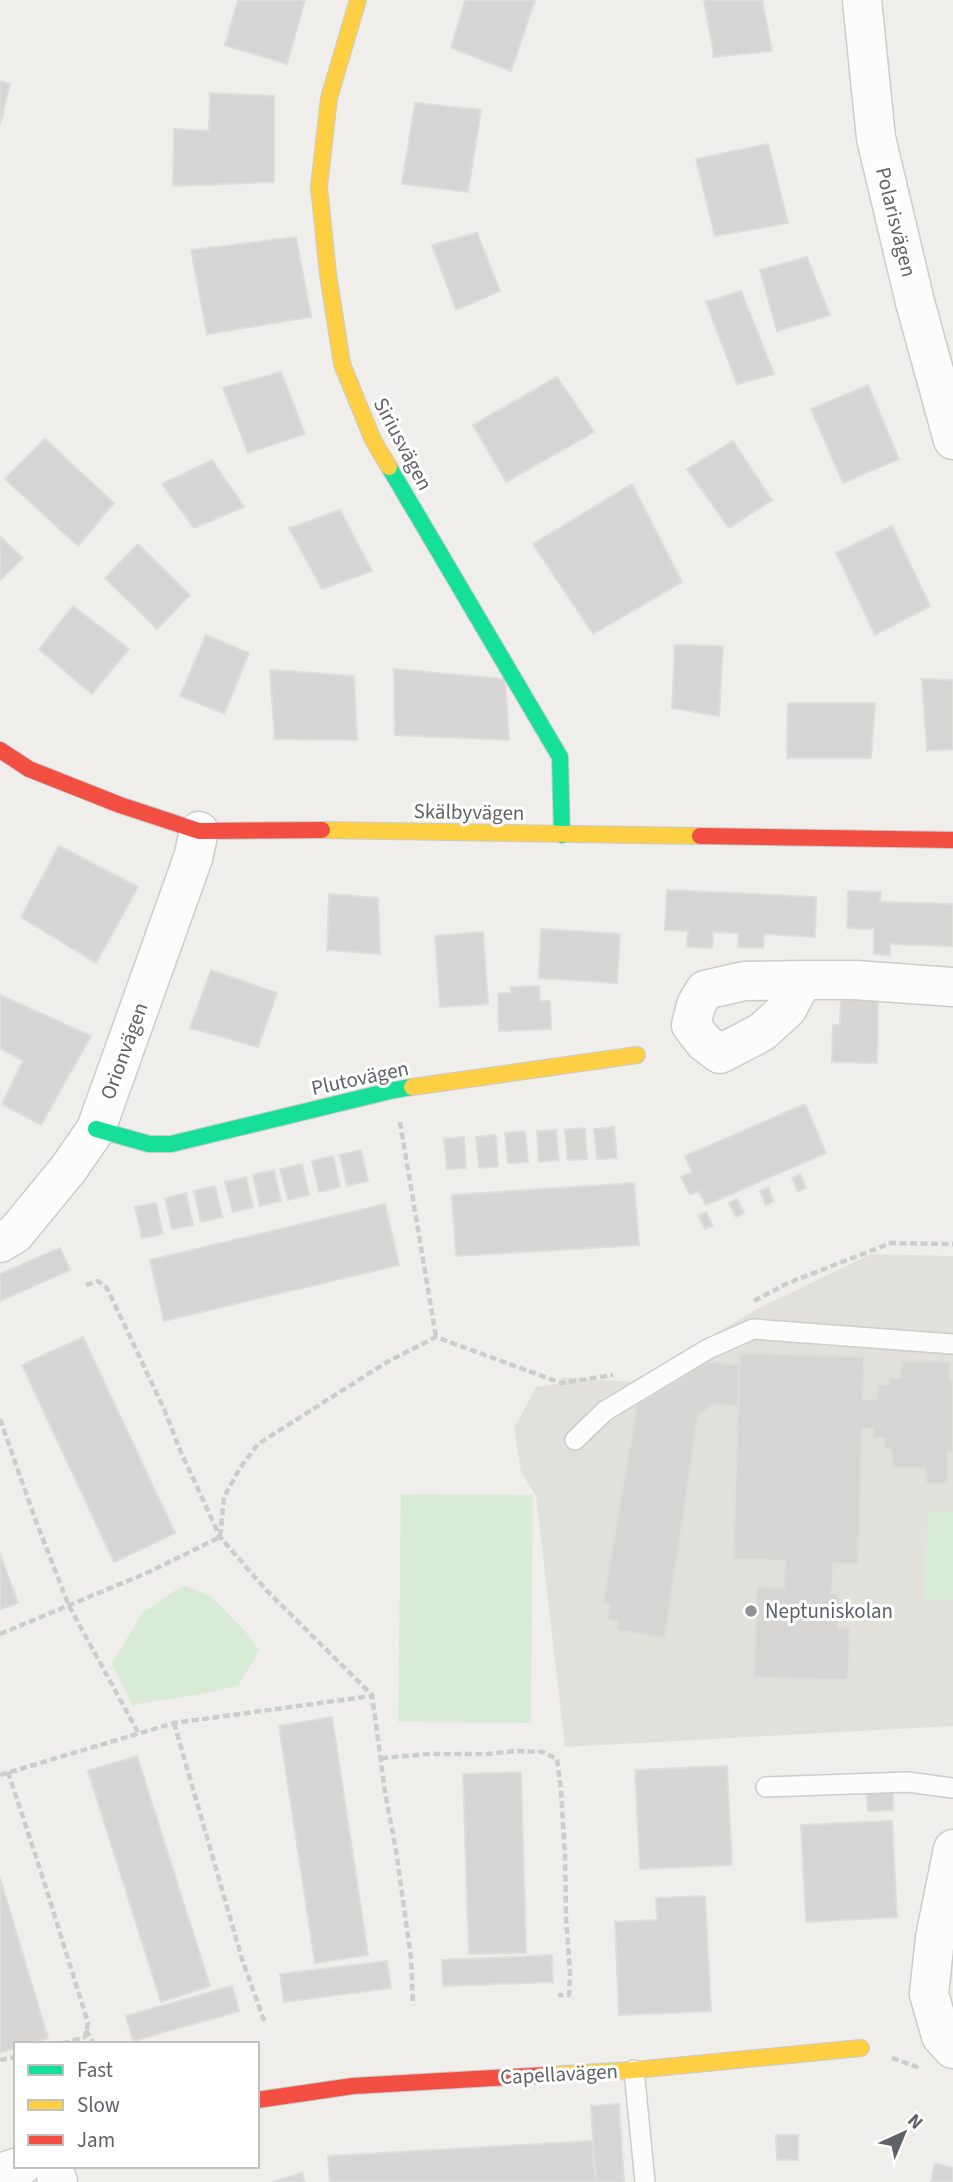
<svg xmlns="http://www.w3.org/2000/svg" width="953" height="2182" font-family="'Source Sans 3',sans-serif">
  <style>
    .education { fill: #e2e0da }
    .green { fill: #d8ebd6 }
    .building { fill: #d6d5d3; stroke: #deddd9; stroke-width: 2 }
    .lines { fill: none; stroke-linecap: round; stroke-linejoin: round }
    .lane-casing { stroke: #cbcccc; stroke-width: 22 }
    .street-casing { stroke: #cbcccc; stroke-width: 41 }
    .fast-casing { stroke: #cacacb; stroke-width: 18 }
    .slow-casing { stroke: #cacacb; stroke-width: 18 }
    .jam-casing { stroke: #cacacb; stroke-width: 18 }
    .path { stroke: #cacfcc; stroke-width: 4.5; stroke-dasharray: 7 3.5; stroke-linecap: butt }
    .lane { stroke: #fdfcfc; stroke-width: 19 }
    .street { stroke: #fdfcfc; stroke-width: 38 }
    .fast { stroke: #16e098; stroke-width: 16 }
    .slow { stroke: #ffcf43; stroke-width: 16 }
    .jam { stroke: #f24e42; stroke-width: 16 }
    .poi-dot { fill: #919496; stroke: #fff; stroke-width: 2.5 }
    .labels { text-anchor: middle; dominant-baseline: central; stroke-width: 6; stroke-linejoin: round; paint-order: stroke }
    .street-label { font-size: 21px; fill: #5f6368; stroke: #fff }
    .poi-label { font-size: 21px; fill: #5f6368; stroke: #fff; text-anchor: start }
  </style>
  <rect width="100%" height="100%" fill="#efeeea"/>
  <path class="education" d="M871 1254 953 1256V1726L565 1747 536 1496 521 1472 514 1428 536 1387 560 1383 561 1377 632 1382 759 1308Z"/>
  <path class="green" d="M401 1494 533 1495 531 1723 398 1722Z
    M928 1511 953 1512V1600L924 1599Z
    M183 1585 211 1596 244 1630 259 1650 239 1685C204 1696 168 1698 132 1705L112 1663 143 1612Z"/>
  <path class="building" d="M238 0H305L287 64 225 45Z
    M465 0H535L511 71 451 48Z
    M704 0H762L772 51 714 57Z
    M0 81 10 84 0 125Z
    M210 93 274 96V182L173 186 174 129 209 131Z
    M415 103 481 110 468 192 402 184Z
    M768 144 788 223 715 236 696 159Z
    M477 233 500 291 456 310 432 245Z
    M296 237 311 317 207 334 191 250Z
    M807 257 830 315 777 331 760 270Z
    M741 291 774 374 737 384 706 302Z
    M281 372 305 434 248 453 223 388Z
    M557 377 594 432 506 482 473 425Z
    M868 385 899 459 843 483 811 409Z
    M45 439 114 503 78 546 5 479Z
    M733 441 772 500 729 528 687 469Z
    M212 460 244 507 194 528 162 484Z
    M632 484 682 582 593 634 533 544Z
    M340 510 372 571 322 589 289 528Z
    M892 526 930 606 875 635 836 553Z
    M0 536 23 558 0 580Z
    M138 544 190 595 157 629 105 578Z
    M73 606 129 649 92 694 39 649Z
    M206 635 249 653 224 714 180 696Z
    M675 645 723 646 719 716 672 708Z
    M394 669 505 679 509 740 395 735Z
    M270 670 354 676 357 740 275 739Z
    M922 679 953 680V749L927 751Z
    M788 703H875L871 758H787Z
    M59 846 138 887 96 963 21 917Z
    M667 890 816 897 815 937 764 934 763 948 738 947 739 933 713 932 712 948 687 947 688 931 665 930Z
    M848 891 881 892 880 902 953 904V946L890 944V955L874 954V929L847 928Z
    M329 894 378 898 380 954 327 950Z
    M541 929 620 934 617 983 539 978Z
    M483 932 488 1004 440 1007 435 936Z
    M211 970 277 993 258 1047 190 1028Z
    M539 986 540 1001H550L551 1029 499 1031 498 994 511 993V987Z
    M0 995 91 1036 41 1125 2 1104 23 1061 0 1048Z
    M841 999 878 1000 877 1063 832 1062 833 1025H840Z
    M805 1104 826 1153 706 1205 699 1191 690 1195 681 1177 692 1172 685 1156Z
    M614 1127 617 1158 597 1159 594 1129Z
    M585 1128 587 1159 568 1160 565 1130Z
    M556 1130 559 1160 539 1162 537 1131Z
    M525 1131 528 1162 508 1163 505 1133Z
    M496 1135 498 1166 479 1168 476 1137Z
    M464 1137 466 1168 447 1169 444 1139Z
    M361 1150 368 1181 347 1186 340 1155Z
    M333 1156 340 1187 319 1192 312 1161Z
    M302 1164 309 1195 288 1200 280 1169Z
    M274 1170 281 1201 260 1206 253 1175Z
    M800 1174 806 1188 798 1192 792 1178Z
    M246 1177 253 1207 233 1212 225 1182Z
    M634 1183 639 1245 456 1256 452 1195Z
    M215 1186 222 1217 201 1222 194 1191Z
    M768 1187 774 1201 766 1205 760 1191Z
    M186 1193 193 1225 172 1229 165 1198Z
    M737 1199 744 1213 736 1217 729 1203Z
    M156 1203 163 1234 142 1238 135 1207Z
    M385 1204 399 1265 164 1321 150 1260Z
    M706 1212 713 1226 705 1229 698 1216Z
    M60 1248 70 1270 0 1301V1274Z
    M83 1337 175 1533 114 1562 22 1365Z
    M740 1353 864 1357 863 1399 877 1400V1384H889V1378H901V1361L950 1362V1380H953V1452L948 1451 947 1484 926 1483V1468L892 1467V1450L885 1449V1438H873V1429H862L858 1564 833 1563 832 1593H839L838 1628H850L848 1680 754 1677 757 1587 784 1588 785 1561 733 1559Z
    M709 1362 739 1365 738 1406 715 1404 698 1415 665 1638 617 1630 618 1621 607 1619 610 1605 603 1603 637 1405Z
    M0 1554 18 1603 0 1610Z
    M332 1717 368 1955 315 1963 279 1726Z
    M137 1756 210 1986 161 2002 88 1771Z
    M727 1766 732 1865 640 1869 635 1770Z
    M521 1772 526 1953 469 1954 463 1774Z
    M893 1792V1810L868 1811 867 1794Z
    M892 1821 897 1917 806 1922 801 1825Z
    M0 1878 48 2038 29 2044H16V2048L0 2053Z
    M705 1896 711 2011 619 2015 615 1922 657 1920 656 1898Z
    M552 1955 553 1982 443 1986 442 1960Z
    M387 1961 391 1988 284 2002 280 1974Z
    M232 1986 239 2011 133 2041 126 2016Z
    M619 2104 624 2182H596L591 2106Z
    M776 2135H798V2160H777Z
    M592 2141 595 2182H330L328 2156Z
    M935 2163 953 2168V2182H931Z
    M302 2173 305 2182H272Z"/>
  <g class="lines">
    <g class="lane-casing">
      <path id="lane" d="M575 1440 605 1411 708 1349 753 1329 953 1344
        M766 1787 908 1782 953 1788
        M634 2070 645 2182"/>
    </g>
    <g class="street-casing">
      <path id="street" d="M862 0 876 138 915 302 953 440
        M803 980 787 1009 762 1032 720 1054 704 1042 691 1025 696 1005 705 990 744 981 803 980H855L953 987
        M0 1243 15 1234 69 1168 96 1129 193 858 199 831
        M953 1849 935 1938 929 1994 941 2036 953 2049
        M53 2166 58 2182
        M0 2173 21 2166"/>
    </g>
    <g class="fast-casing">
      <path id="fast" d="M389 467 560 757 562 835
        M96 1129 149 1144H171L394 1090 412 1087"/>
    </g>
    <g class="slow-casing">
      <path id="slow" d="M358 0 329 98 319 187 328 274 342 364 373 440 389 467
        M322 830 700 836
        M412 1087 637 1055
        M547 2075 634 2070 861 2048"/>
    </g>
    <g class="jam-casing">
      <path id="jam" d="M0 750 29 769 120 805 199 831 322 830
        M700 836 953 840
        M257 2100 353 2086 547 2075"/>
    </g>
    <path class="path" d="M400 1122 436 1337
      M86 1285 98 1281 107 1288 164 1409 180 1450 220 1537 267 1591 372 1695 385 1792 396 1850 411 1958 413 2005
      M754 1301 788 1283 891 1243 953 1244
      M0 1419 34 1516 69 1606 139 1734
      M0 1634 149 1572 220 1537 224 1497 240 1468 258 1444 387 1362 436 1337 561 1383 613 1375
      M174 1723 242 1959 265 2023
      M381 1758 429 1754H487L517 1751 543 1752 557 1759 561 1790 565 1856 566 1916 570 1973 569 1995H558
      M8 1772 41 1872 88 2023 85 2037 61 2044
      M0 1775 174 1723 371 1696
      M86 2030 94 2044
      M892 2058 920 2068
      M0 2060 16 2057"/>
    <use href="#lane" class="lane"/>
    <use href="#street" class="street"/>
    <use href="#fast" class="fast"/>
    <use href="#slow" class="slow"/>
    <use href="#jam" class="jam"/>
  </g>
  <circle class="poi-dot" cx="751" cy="1611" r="7"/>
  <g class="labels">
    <g class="street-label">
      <text transform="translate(896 222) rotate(76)">Polarisvägen</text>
      <text transform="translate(403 444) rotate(62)">Siriusvägen</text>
      <text transform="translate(469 812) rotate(1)">Skälbyvägen</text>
      <text transform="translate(124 1051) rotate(-70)">Orionvägen</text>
      <text transform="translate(360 1078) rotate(-12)">Plutovägen</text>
      <text transform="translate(559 2074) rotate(-3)">Capellavägen</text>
    </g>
    <g class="poi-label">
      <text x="765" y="1611">Neptuniskolan</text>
    </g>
  </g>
  <rect x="14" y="2042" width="245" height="126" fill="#ffffff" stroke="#bfc1c3" stroke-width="2"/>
  <rect x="28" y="2065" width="35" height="10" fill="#16e098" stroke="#bfc1c3" stroke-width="2"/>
  <text x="77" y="2077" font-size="21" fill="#5f6368">Fast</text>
  <rect x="28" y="2100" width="35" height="10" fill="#ffcf43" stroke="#bfc1c3" stroke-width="2"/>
  <text x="77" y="2112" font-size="21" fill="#5f6368">Slow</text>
  <rect x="28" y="2135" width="35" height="10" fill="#f24e42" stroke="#bfc1c3" stroke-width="2"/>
  <text x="77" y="2147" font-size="21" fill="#5f6368">Jam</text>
  <g transform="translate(904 2133) rotate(44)" stroke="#ffffff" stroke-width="5" paint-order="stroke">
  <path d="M0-5L12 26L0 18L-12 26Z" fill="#5f6368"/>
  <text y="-10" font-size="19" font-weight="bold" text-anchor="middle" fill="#5f6368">N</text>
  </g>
</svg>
